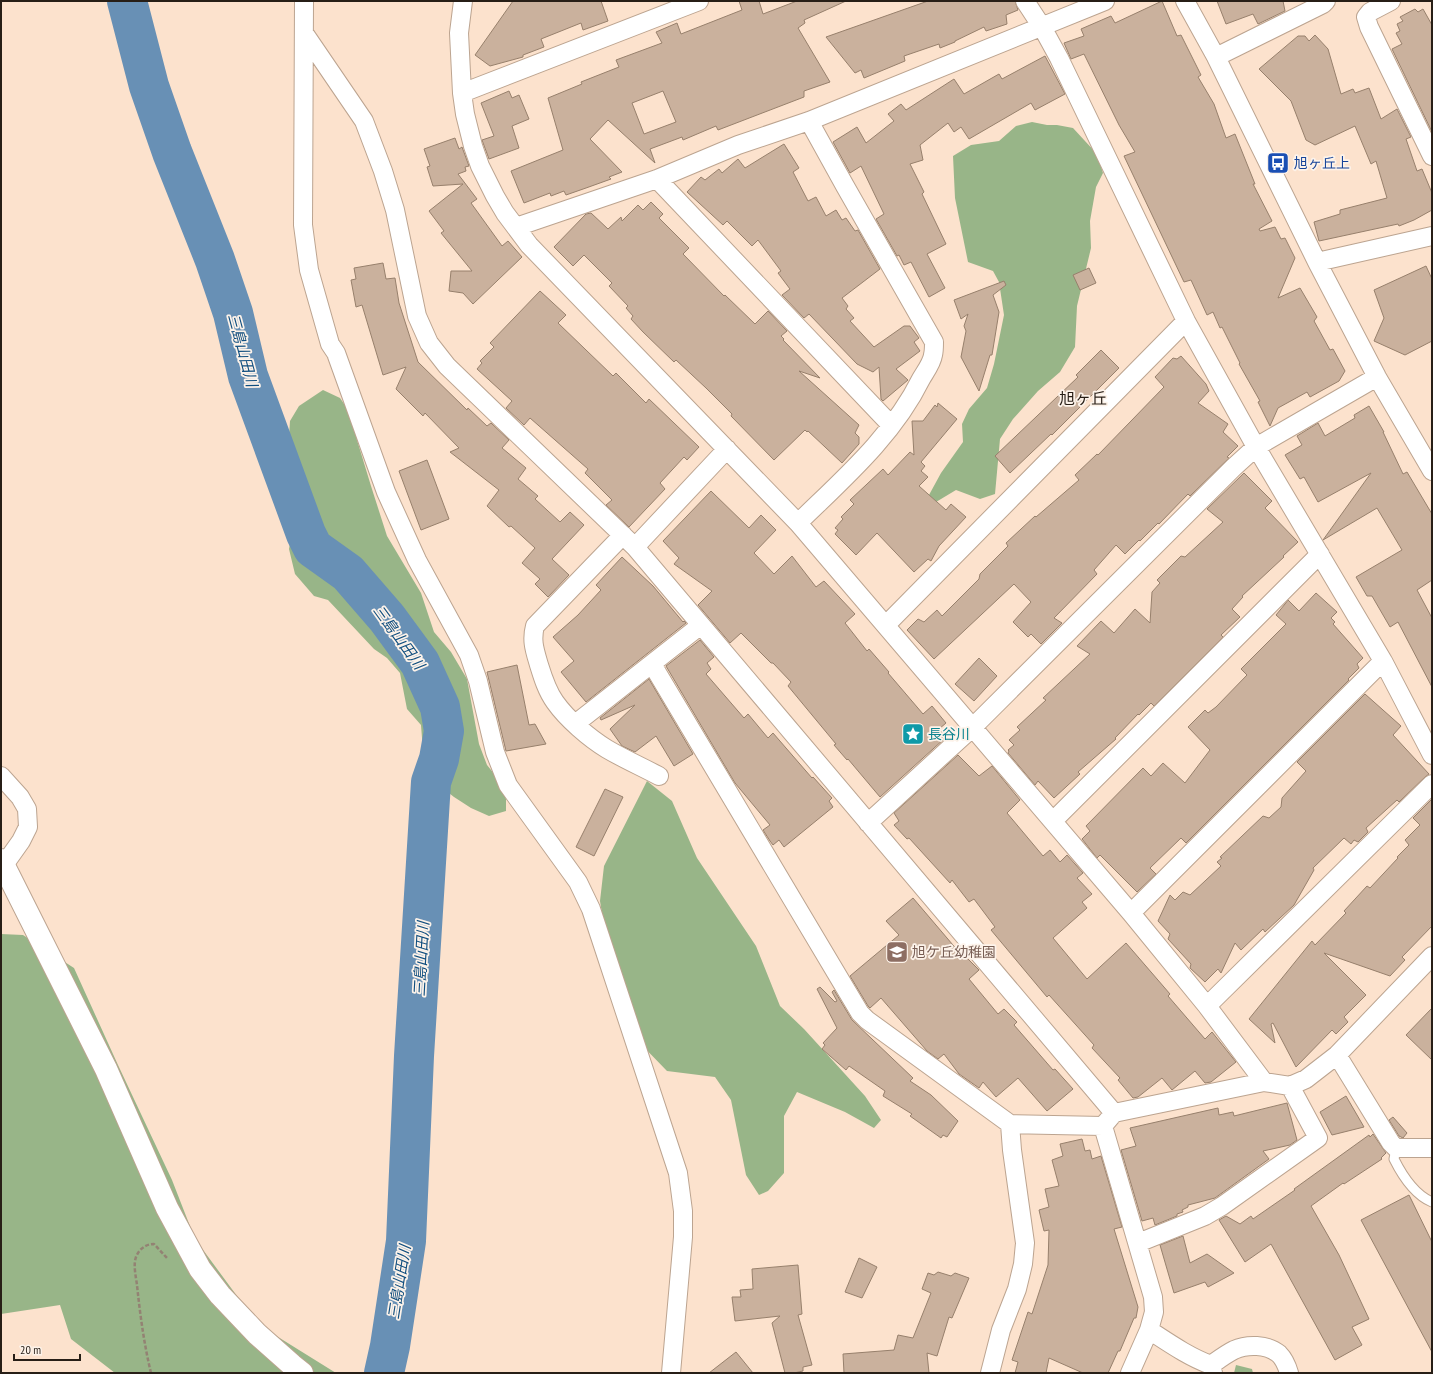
<svg xmlns="http://www.w3.org/2000/svg" width="1433" height="1374" font-family="'PT Sans Narrow','Noto Sans JP',sans-serif">
  <style>
    .forest { fill: #98b588 }
    .lines { fill: none; stroke-linecap: round; stroke-linejoin: round }
    .river { stroke: #6890b5; stroke-width: 40 }
    .building { fill: #cab19d; stroke: #97806c; fill-rule: evenodd }
    .service-casing { stroke: #bca490; stroke-width: 11 }
    .minor-casing { stroke: #bca490; stroke-width: 20 }
    .tertiary-casing { stroke: #bca490; stroke-width: 24 }
    .path { stroke: #938273; stroke-width: 2.5; stroke-dasharray: 4 2; stroke-linecap: butt }
    .service { stroke: #fff; stroke-width: 9 }
    .minor { stroke: #fff; stroke-width: 18 }
    .tertiary { stroke: #fff; stroke-width: 22 }
    .labels { text-anchor: middle; dominant-baseline: central; stroke-width: 3.5; stroke-linejoin: round; paint-order: stroke }
    .transit-label { font-size: 14px; fill: #164399; stroke: #fdf3ea; text-anchor: start }
    .culture-label { font-size: 14px; fill: #0d838f; stroke: #fdf3ea; text-anchor: start }
    .education-label { font-size: 14px; fill: #785e54; stroke: #fdf3ea; text-anchor: start }
    .water-label { font-size: 15px; font-style: italic; fill: #104e7f; stroke: #fdf3ea }
    .quarter-label { font-size: 16px; fill: #271e16; stroke: #fdf3ea }
  </style>
  <rect width="100%" height="100%" fill="#fce2cd"/>
  <path class="forest" d="M1032 122 1047 125H1057L1073 128 1097 154 1103 173 1096 187 1090 221 1091 248 1077 306 1075 347 1060 372 1038 391 1013 419 1000 439 995 494 980 499 956 490 936 502 929 495 941 473 963 442 962 424 969 409 987 388 994 364 1004 315 999 282 993 271 968 262 955 198 953 156 971 145 999 141 1016 126Z
    M323 390 340 398 351 414 357 440 371 486 387 536 421 593 434 632 451 652 467 679 479 744 487 765 499 780 506 799V811L489 816 471 808 454 797 440 786 424 764 421 725 407 709 400 673 387 658 374 649 328 600 314 596 295 574 289 549 293 527 308 493 303 481 287 467 290 421 299 406Z
    M647 781 672 801 697 858 756 946 780 1006 804 1029 865 1096 881 1120 874 1128 845 1112 797 1092 784 1116V1173L768 1191 759 1195 746 1175 731 1100 715 1077 667 1071 634 1037 611 968 600 901 604 866Z
    M1 934 23 935 74 968 118 1065 172 1180 195 1239 237 1296 262 1327 336 1373H115L71 1339 60 1305 1 1314Z
    M1236 1365 1252 1369 1253 1373H1234Z"/>
  <g class="lines">
    <path class="river" d="M127 1 149 86 172 152 215 260 233 313 248 376 306 534 313 548 348 573 387 618 420 663 440 707 444 731 439 759 431 782 414 1056 406 1241 390 1346 384 1373"/>
  </g>
  <path class="building" d="M513 1H601L608 21 583 30 581 23 541 39 544 47 523 55V57L490 66 475 55Z
    M739 1H759L763 14 797 1H846L804 20 805 23 798 28 830 82 804 91V97L718 130 716 126 683 140 682 137 650 149 655 163 608 120 590 139 622 172 609 177 611 179 586 188 566 195 564 191 551 196 550 193 524 203 511 171 563 150 548 98 582 84 581 82 619 67 616 60 662 43 656 32 677 23 681 34 742 10ZM663 91 676 122 644 134 632 103Z
    M928 1H1015L1018 10 1006 15 1007 24 986 31 984 27 955 41V42L940 48 939 44 904 56 905 61 864 78 861 70 855 73 826 37Z
    M1162 1 1177 36 1181 35 1201 75 1198 77 1214 104 1226 138 1235 134 1255 184H1253L1272 221 1259 229 1260 231 1275 227 1281 239 1285 238 1295 258 1278 298 1300 288 1317 317 1314 321 1330 350 1333 349 1345 371 1339 381 1310 397 1307 392 1278 408 1270 426 1258 402 1260 401 1239 364 1240 363 1222 327 1220 328 1213 312 1207 315 1191 280 1184 282 1124 156 1135 152 1119 125 1084 54 1071 59 1064 43 1084 36 1081 29 1111 16 1115 23Z
    M1217 1H1283L1285 11 1258 24 1253 14 1226 24Z
    M1415 9 1418 12 1423 9 1432 25V132L1392 49 1402 44 1396 33 1400 31 1397 24 1403 21 1400 17Z
    M1315 35 1328 49 1341 94 1353 89 1355 93 1369 88 1381 119 1397 109 1411 137 1406 139 1417 171 1422 169 1432 193V210L1414 220 1399 226 1398 224 1319 241 1314 222 1340 214V210L1387 198 1376 161 1371 164 1355 126 1315 145 1306 140 1291 101 1259 69 1298 36H1305L1309 41Z
    M1045 56 1065 94 1035 110 1031 103 969 139 961 127 954 132 948 123 920 145 923 160 910 164 924 192 922 194 946 244 927 254 945 288 929 297 911 262 904 265 899 255 897 256 876 219 884 214 861 166 850 173 833 142 857 127 866 143 894 121 888 114 901 104 906 110 954 79 964 94 999 74 1002 79Z
    M509 91 512 98 519 95 529 119 512 126 519 148 489 159 482 140 494 136 481 103Z
    M455 138 459 149 462 147 469 166 465 167 466 171 458 174 477 199 471 203 502 246 508 241 522 257 473 304 463 293 449 291 451 271H472L441 233 444 231 429 211 463 184 433 186 427 167 430 166 424 149Z
    M784 144 799 168 793 172 808 201 816 197 826 216 836 210 842 220 846 218 855 231 858 230 880 269 842 298 848 306 846 309 854 318 850 321 874 347 904 326H910L919 338 914 342 920 351 896 369 908 380 883 401 881 399 879 367 873 372 857 364 809 314 804 318 782 295 790 289 778 273 781 271 758 240 752 246 727 221 723 225 687 192 701 177 705 180 719 169 722 173 738 159 745 168Z
    M651 202 663 214 659 218 689 248 683 254 724 296 725 295 755 324 768 311 787 331 781 336 784 339 783 340 820 378 799 371 859 425 855 433 859 437V444L842 463 808 431 807 432 805 430 774 460 731 416 732 414 706 388 676 360 674 362 643 332 631 319 633 316 626 308 628 306 609 286 612 283 584 255 573 266 554 247 586 214 591 213 608 229 621 217 622 221 638 205 643 210Z
    M383 263 386 279 395 278 399 303 418 362 467 410 468 408 487 426 491 423 509 440 502 448 526 468 518 479 538 496 535 499 560 522 570 512 584 525 552 559 569 575 548 597 535 584 540 579 522 563 535 548 511 526 509 527 487 506 499 490 450 452 459 448 425 413 423 416 396 389 406 367 383 375 362 305 356 307 351 280 356 279 354 268Z
    M1426 266 1432 279V341L1405 355 1374 341 1384 318 1374 290Z
    M1089 268 1096 283 1080 290 1073 275Z
    M1004 281 1006 285 993 295 999 312 992 355H990L979 391 961 357 966 331 964 326 968 314 961 319 954 300Z
    M540 291 566 315 558 323 613 376 616 373 646 403 649 399 699 447 687 460 684 457 660 483 665 489 629 527 606 505 612 500 585 473 588 469 530 418 524 425 506 408 512 401 477 369 482 363 480 361 494 347 490 343Z
    M1101 350 1119 368 1052 435 1051 434 1010 473 995 456 1078 377 1076 375Z
    M1181 356 1206 384 1209 391 1198 403 1228 424 1223 432 1238 446 1227 457 1229 458 1190 496 1188 494 1159 524 1158 523 1140 541 1139 540 1125 554 1116 545 1094 570 1097 574 1054 618 1062 623 1041 644 1031 634 1028 637 1013 622 1031 602 1014 584 934 659 907 630 918 619 924 622 937 610 942 616 979 579 980 574 1008 546 1006 543 1035 516 1036 517 1079 480 1075 475 1097 454 1098 455 1164 387 1155 377 1173 358 1177 359Z
    M938 403 957 419 921 462 925 466 921 471 928 477 919 486 946 510 951 504 966 517 939 546 931 561 928 559 914 572 877 533 856 555 835 534 838 530 835 528 843 519 841 517 854 504 850 500 883 469 888 475 910 452 914 455 912 421H923L935 405 937 407Z
    M1369 406 1384 432H1383L1403 474 1407 472 1432 514V580L1417 590 1432 618V687L1398 622 1390 627 1372 596H1367L1356 577 1402 550 1377 508 1323 540 1371 473 1318 502 1304 477 1300 479 1285 455 1302 445 1297 436 1318 423 1325 436 1355 418 1354 415Z
    M427 460 449 519 421 530 399 471Z
    M1244 473 1272 501 1265 508 1298 542 1283 556 1284 557 1242 596 1243 597 1232 609 1240 617 1221 635 1223 637 1154 706 1151 703 1139 715 1138 714 1115 738 1116 739 1078 772 1080 774 1054 798 1038 781 1035 785 1008 753 1009 751 1008 750 1014 745 1009 740 1020 730 1017 727 1046 700 1043 698 1090 654 1077 646 1101 621 1114 633 1135 609 1150 623 1152 592 1160 583 1157 580 1181 556 1185 557 1223 522 1207 509Z
    M711 491 749 528 761 515 776 530 754 553 774 574 792 556 816 587 824 581 855 614 845 623 867 651 869 649 889 672 888 673 923 714 932 706 946 723 939 729 944 735 942 737 944 739 880 797 848 759 847 760 834 745 836 744 788 686 791 682 773 663H771L741 633 730 643 698 605 712 591 674 564 679 558 663 541Z
    M622 557 653 586 683 622 684 621 686 623 586 702 561 672 574 661 553 637 578 615 601 590 596 585Z
    M1316 593 1337 612 1331 618 1335 622 1333 624 1363 658 1357 664 1359 668 1348 679 1349 680 1186 843 1181 838 1150 868 1156 874 1137 892 1100 855 1097 858 1082 839 1090 831 1086 826 1143 768 1151 776 1163 763 1185 783 1210 750 1188 727 1205 710 1208 713 1216 707 1247 675 1241 669 1286 624 1276 615 1285 604 1288 600 1299 611Z
    M700 640 714 657 707 663 711 669 706 674 744 718 748 714 768 738 773 733 812 778 813 777 832 798 829 801 833 807 784 847 779 840 773 845 770 841 763 830 770 825 735 783 666 666Z
    M979 658 997 676 974 701 955 684Z
    M517 665 529 725 535 724 546 744 506 751 487 672Z
    M649 679 693 754 674 766 656 736 635 752 622 746 610 729 635 705 601 720 600 718Z
    M1365 694 1401 726 1393 735 1429 774 1425 777 1399 802 1397 800 1366 828 1368 832 1358 842 1354 840 1351 844 1344 838 1313 868 1314 870 1294 905 1265 932 1263 929 1241 950 1235 943 1221 973 1218 969 1205 982 1190 968 1191 964 1168 939 1170 934 1158 921 1170 895 1175 900 1183 892 1190 895 1221 866 1217 862 1222 858 1220 857 1263 816 1269 818 1281 807 1282 798 1306 771 1297 762Z
    M958 755 979 776 992 766 1020 800 1007 813 1043 856 1050 850 1060 862 1067 855 1083 873 1077 878 1092 894 1082 902 1087 908 1053 938 1087 979 1126 943 1170 994 1168 996 1205 1039 1212 1032 1236 1062 1211 1082 1205 1083 1195 1071 1172 1090 1162 1078 1138 1097 1133 1098 1118 1080 1120 1078 1092 1048 1094 1045 1049 995 1047 997 991 930 995 927 974 899 969 902 952 880 950 883 909 838 907 839 894 825 899 821 894 813Z
    M605 789 623 797 594 856 576 847Z
    M1432 799V926L1402 957 1405 960 1390 976 1324 953 1366 995 1344 1017 1348 1022 1336 1034 1332 1030 1296 1067 1273 1023 1271 1024 1275 1043 1249 1019 1312 941 1315 945 1346 913 1344 911 1367 886 1370 888 1398 858 1397 857 1409 845 1405 840 1420 825 1413 818Z
    M913 898 964 958 966 957 979 970 969 979 998 1014 1004 1009 1017 1022 1014 1025 1053 1070 1055 1069 1073 1089 1047 1111 1018 1078 996 1097 983 1082 979 1088 959 1074 944 1054 938 1059 927 1051 881 998 870 1008 868 1006 850 976 899 935 886 921Z
    M820 987 835 1002 837 1001 832 992 834 990 852 1020 913 1078 910 1081 931 1095 958 1121 947 1137 943 1135 941 1138 910 1116 912 1114 883 1096 885 1091 849 1066 846 1070 822 1049 825 1045 823 1043 837 1028 817 989Z
    M1432 1008V1060L1406 1035Z
    M1346 1096 1364 1127 1332 1135 1320 1112Z
    M1287 1103 1297 1140 1290 1145 1263 1151 1269 1159 1215 1198 1188 1205V1207L1182 1210 1183 1212 1177 1214V1216L1155 1225 1153 1218 1142 1221 1121 1150 1136 1146 1130 1128 1218 1108 1219 1115 1233 1112 1234 1116Z
    M1393 1117 1407 1133 1403 1138 1399 1136 1389 1120Z
    M1373 1134 1386 1153 1381 1158 1382 1159 1344 1184 1343 1183 1311 1206 1339 1255 1369 1319 1352 1327 1362 1345 1335 1360 1271 1244 1245 1262 1219 1220 1226 1216 1240 1224 1251 1216 1253 1219 1295 1190 1294 1189 1369 1135 1370 1137Z
    M1082 1139 1085 1151 1090 1150 1092 1159 1101 1156 1122 1227 1114 1229 1138 1307 1136 1318H1134L1120 1351H1118L1108 1373H1083L1049 1358 1046 1373H1015L1018 1362 1012 1360 1028 1312 1032 1314 1048 1265 1049 1230 1044 1231 1039 1210 1049 1207 1045 1189 1059 1186 1052 1160 1063 1156 1060 1144Z
    M1409 1195 1432 1242V1352L1361 1220Z
    M1183 1236 1190 1263 1207 1254 1234 1273 1208 1287 1205 1282 1174 1293 1160 1245Z
    M859 1258 877 1267 862 1298 845 1292Z
    M798 1265 802 1314 798 1315 812 1365 803 1367V1371L794 1373H785L772 1323 780 1316 735 1321 732 1297H741L740 1290 753 1289 752 1269Z
    M938 1272 951 1276 955 1273 969 1278 952 1318 949 1317 937 1356 927 1353 929 1373H844L843 1354 894 1350 898 1335 913 1338 931 1293 922 1289 928 1273 934 1275Z
    M736 1352 753 1373H709Z"/>
  <g class="lines">
    <g class="service-casing">
      <path id="service" d="M1396 1148 1394 1159C1402 1175 1415 1195 1432 1202"/>
    </g>
    <g class="minor-casing">
      <path id="minor" d="M304 1 303 225 309 270 330 344 336 353 386 492 417 560 469 655 478 681 495 752 508 785 578 882 591 909 678 1173 683 1211V1237L671 1373
        M463 1 459 33 462 93 465 114 473 146 480 166 495 196 505 213 529 245 798 523 1131 913 1207 1006 1264 1082
        M1025 1 1042 27 1059 58 1186 321 1256 447 1383 661 1432 755
        M1185 1 1216 57 1317 262 1377 377 1432 471
        M1391 1 1370 12 1366 17 1369 27 1432 156
        M304 33 364 121 383 171 395 210 417 316 429 343 447 366 635 547 1114 1113
        M1216 57 1323 4 1326 1
        M462 93 699 1
        M657 179 891 425
        M516 227 657 179 738 145 809 121 1105 1
        M1317 262 1432 236
        M798 523C843 479 893 436 921 379 925 372 932 363 933 355 934 351 934 346 934 342L845 186 809 121
        M623 535 535 626C531 641 535 651 539 665 543 678 547 691 555 702 567 719 589 738 607 749 624 759 642 767 659 776
        M635 547 727 449
        M886 625 1186 321
        M652 664 860 1013 867 1020 1010 1124
        M575 724 701 625
        M1 776 20 797 27 809 28 827 21 841 4 865
        M1053 821 1320 554
        M868 823 973 727 1234 467 1256 447 1377 377
        M1131 913 1383 661
        M1207 1006 1432 784
        M1337 1055 1391 1143 1396 1148H1432
        M1103 1126 1153 1297 1154 1312 1149 1330C1169 1343 1189 1357 1211 1365
        M1138 1243 1205 1216 1222 1206 1318 1138 1290 1086
        M990 1373 1001 1330 1017 1289 1023 1264 1025 1243 1012 1150 1010 1124 1103 1126 1114 1113 1264 1082 1290 1086 1306 1079 1337 1055 1432 956
        M1130 1373 1149 1330
        M1213 1373 1211 1365C1218 1360 1226 1354 1234 1350 1247 1344 1267 1344 1279 1354 1284 1359 1287 1366 1289 1373"/>
    </g>
    <g class="tertiary-casing">
      <path id="tertiary" d="M1 860 106 1069 167 1208 200 1269 220 1295 257 1334 292 1365 302 1373"/>
    </g>
    <path class="path" d="M151 1373C144 1344 140 1314 137 1285 136 1277 133 1265 136 1257 139 1249 146 1244 154 1244L167 1258"/>
    <use href="#service" class="service"/>
    <use href="#minor" class="minor"/>
    <use href="#tertiary" class="tertiary"/>
  </g>
  <defs>
    <g id="bus-square" transform="scale(1.15)"><rect x="-9" y="-9" width="18" height="18" rx="4" fill="#1a4fb4" stroke="#fdf3ea"/><path d="M-5-6H5V4H4V6H2V4H-2V6H-4V4H-5ZM-3.5-4V0h7V-4ZM-3.5 1.2v1.5H-2V1.2ZM2 1.2v1.5H3.5V1.2Z" fill="#fff"/></g>
    <g id="sight-square" transform="scale(1.15)"><rect x="-9" y="-9" width="18" height="18" rx="4" fill="#0f9aa8" stroke="#fdf3ea"/><path d="M0-6L1.8-2.2L6-1.7L2.9 1.2L3.7 5.4L0 3.3L-3.7 5.4L-2.9 1.2L-6-1.7L-1.8-2.2Z" fill="#fff"/></g>
    <g id="school-square" transform="scale(1.15)"><rect x="-9" y="-9" width="18" height="18" rx="4" fill="#8d6e63" stroke="#fdf3ea"/><path d="M0-5L7-2L0 1L-7-2ZM-4 1L0 2.5L4 1V4Q0 6-4 4Z" fill="#fff"/></g>
  </defs>
  <g fill-rule="evenodd">
    <use href="#bus-square" x="1278" y="163"/>
    <use href="#sight-square" x="913" y="734"/>
    <use href="#school-square" x="897" y="952"/>
  </g>
  <g class="labels">
    <g class="transit-label">
      <text x="1294" y="163">旭ヶ丘上</text>
    </g>
    <g class="culture-label">
      <text x="928" y="734">長谷川</text>
    </g>
    <g class="education-label">
      <text x="912" y="952">旭ケ丘幼稚園</text>
    </g>
    <g class="water-label">
      <text transform="translate(243 350) rotate(75)">三島山田川</text>
      <text transform="translate(399 637) rotate(54)">三島山田川</text>
      <text transform="translate(421 959) rotate(-87)">三島山田川</text>
      <text transform="translate(399 1282) rotate(-81)">三島山田川</text>
    </g>
    <g class="quarter-label">
      <text x="1083" y="398">旭ヶ丘</text>
    </g>
  </g>
  <rect width="1433" height="1374" fill="none" stroke="#271e16" stroke-width="4"/>
  <path d="M14 1354v6h66v-6" fill="none" stroke="#271e16" stroke-width="2"/>
  <text x="20" y="1354" font-size="12" fill="#271e16" stroke="#fdf3ea" stroke-width="3" paint-order="stroke">20 m</text>
</svg>
